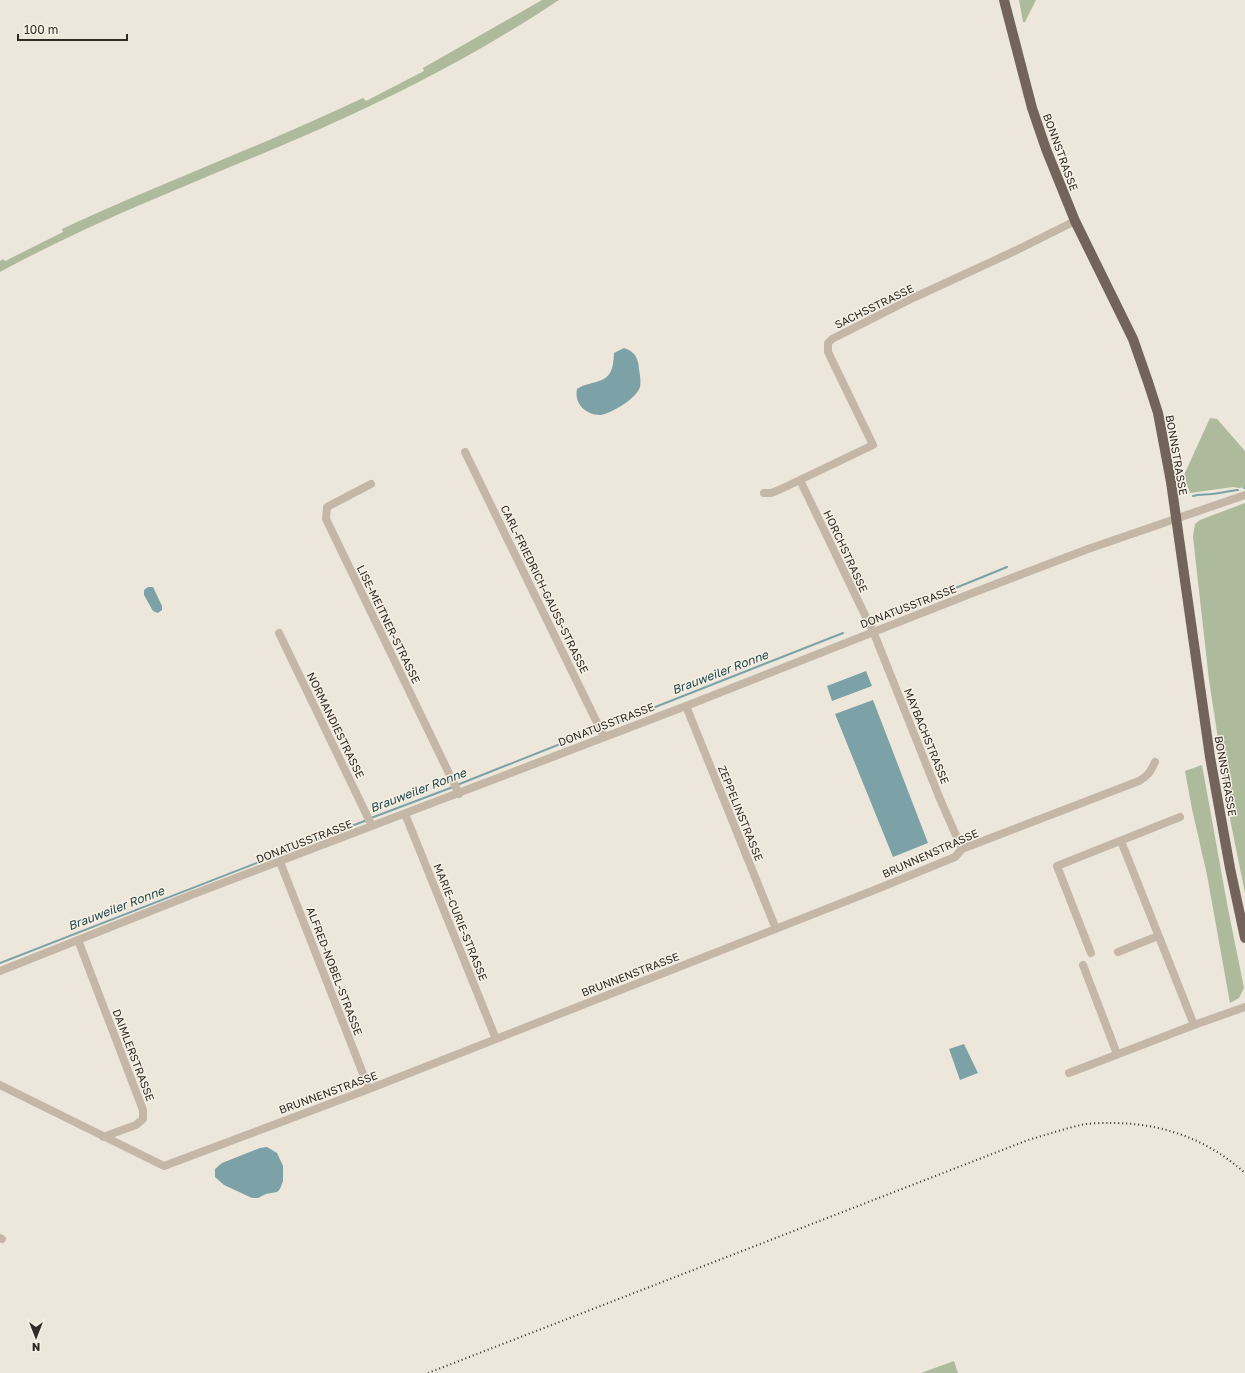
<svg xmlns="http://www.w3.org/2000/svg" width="1245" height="1373" font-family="'Golos Text',sans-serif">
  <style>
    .green { fill: #aeba9c }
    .water { fill: #7ca2a7 }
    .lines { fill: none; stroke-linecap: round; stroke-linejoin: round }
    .stream { stroke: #7ca2a7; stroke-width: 2 }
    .minor { stroke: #c4b7a7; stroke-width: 8 }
    .major { stroke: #72645a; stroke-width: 10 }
    .rail { stroke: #312b27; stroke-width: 2; stroke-dasharray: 1 3; stroke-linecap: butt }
    .labels { text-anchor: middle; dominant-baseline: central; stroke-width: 3; stroke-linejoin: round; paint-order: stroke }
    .street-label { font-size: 11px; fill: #312b27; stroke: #f6f0e5 }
    .water-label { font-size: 12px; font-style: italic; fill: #22474d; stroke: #f6f0e5 }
  </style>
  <rect width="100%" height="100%" fill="#ede6da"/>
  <path class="green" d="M542 0H559C484 50 402 93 320 129 213 176 103 216 0 272V261L3 259 5 261 63 232 62 229C161 183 264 145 363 98L366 101 424 71 423 68Z
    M1019 0H1036L1025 22H1023Z
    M1210 418 1217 419 1245 451V487L1239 488 1233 487 1190 493 1184 475Z
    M1245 503V893L1231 824 1209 680 1193 537 1195 524 1200 520Z
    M1202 765 1228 909 1244 988 1239 998 1230 1003 1207 875 1192 809 1185 771Z
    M954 1361 958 1373H921Z"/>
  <path class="water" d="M624 348C635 352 638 357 639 369 640 375 641 381 640 387 637 398 611 414 600 415 585 415 574 403 577 389 583 385 586 385 592 383 611 379 613 371 614 353Z
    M148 587H153L162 606V610L158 613 153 611 144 595V590Z
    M866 671 872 686 832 701 827 686Z
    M873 700 928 843 893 857 835 714Z
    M964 1044 978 1073 960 1080 949 1049Z
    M267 1147 277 1153 283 1166V1181L280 1189 277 1192 266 1194 258 1198H252L224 1185 215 1177V1169L222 1163 260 1148Z"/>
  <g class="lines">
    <path class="stream" d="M1244 488H1245
      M1193 496C1200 494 1206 495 1212 494 1221 493 1229 491 1238 490
      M894 613 1007 567
      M602 728 843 633
      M457 785 598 729
      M371 818 453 787
      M0 963 367 820"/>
    <path class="minor" d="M465 452 604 737
      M800 480 863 611 873 631 940 799 962 849
      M371 484 327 507 326 519 459 794
      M764 493H771L779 490 873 445 828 352V343L832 339 913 298 1017 250 1075 221
      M279 633 372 826
      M686 706 776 929
      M405 814 496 1039
      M1121 841 1194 1025
      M280 862 369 1089
      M78 940 143 1110V1119L136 1125 103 1137
      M1118 952 1158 936
      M1091 953 1057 866 1180 817
      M1083 965 1117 1054
      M0 971 191 895 686 706 975 592 1088 549 1245 495
      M1069 1073 1194 1025 1245 1007
      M0 1085 164 1166 369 1089 877 889 955 857 962 849 1139 781C1148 776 1151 771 1155 762
      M0 1238 2 1239"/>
    <path class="major" d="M1004 0 1032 108 1046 149 1075 221 1133 339 1148 382 1158 413 1171 482 1210 757 1230 868 1245 938"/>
    <path class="rail" d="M428 1373 1028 1140C1046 1135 1063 1129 1081 1125 1090 1123 1102 1123 1111 1123 1162 1123 1207 1139 1245 1173"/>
  </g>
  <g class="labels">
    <g class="street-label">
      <text transform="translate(1061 152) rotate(70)">BONNSTRASSE</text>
      <text transform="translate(874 306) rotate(-26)">SACHSSTRASSE</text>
      <text transform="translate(1177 455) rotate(80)">BONNSTRASSE</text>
      <text transform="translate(846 551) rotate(65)">HORCHSTRASSE</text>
      <text transform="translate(545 589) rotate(64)">CARL-FRIEDRICH-GAUSS-STRASSE</text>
      <text transform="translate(908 606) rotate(-21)">DONATUSSTRASSE</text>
      <text transform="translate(389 624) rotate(64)">LISE-MEITNER-STRASSE</text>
      <text transform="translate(606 724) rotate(-21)">DONATUSSTRASSE</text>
      <text transform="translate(336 725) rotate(64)">NORMANDIESTRASSE</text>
      <text transform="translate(927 736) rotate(68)">MAYBACHSTRASSE</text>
      <text transform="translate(1226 776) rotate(80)">BONNSTRASSE</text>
      <text transform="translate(741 813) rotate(68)">ZEPPELINSTRASSE</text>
      <text transform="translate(304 841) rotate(-21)">DONATUSSTRASSE</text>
      <text transform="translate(930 853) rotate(-24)">BRUNNENSTRASSE</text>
      <text transform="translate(461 922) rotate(68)">MARIE-CURIE-STRASSE</text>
      <text transform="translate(335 971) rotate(69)">ALFRED-NOBEL-STRASSE</text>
      <text transform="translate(630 974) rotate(-21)">BRUNNENSTRASSE</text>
      <text transform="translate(134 1055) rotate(69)">DAIMLERSTRASSE</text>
      <text transform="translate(328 1092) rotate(-20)">BRUNNENSTRASSE</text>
    </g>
    <g class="water-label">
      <text transform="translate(720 672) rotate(-21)">Brauweiler Ronne</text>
      <text transform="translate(418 790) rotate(-21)">Brauweiler Ronne</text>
      <text transform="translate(116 908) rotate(-21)">Brauweiler Ronne</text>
    </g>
  </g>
  <g transform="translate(36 1337) rotate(180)" stroke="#f6f0e5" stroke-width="3" paint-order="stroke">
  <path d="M0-3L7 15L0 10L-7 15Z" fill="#312b27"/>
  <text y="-6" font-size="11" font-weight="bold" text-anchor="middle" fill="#312b27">N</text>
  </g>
  <path d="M18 34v6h109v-6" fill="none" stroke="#312b27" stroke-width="2"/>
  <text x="24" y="34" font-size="12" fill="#312b27" stroke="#f6f0e5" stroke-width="3" paint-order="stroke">100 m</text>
</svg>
